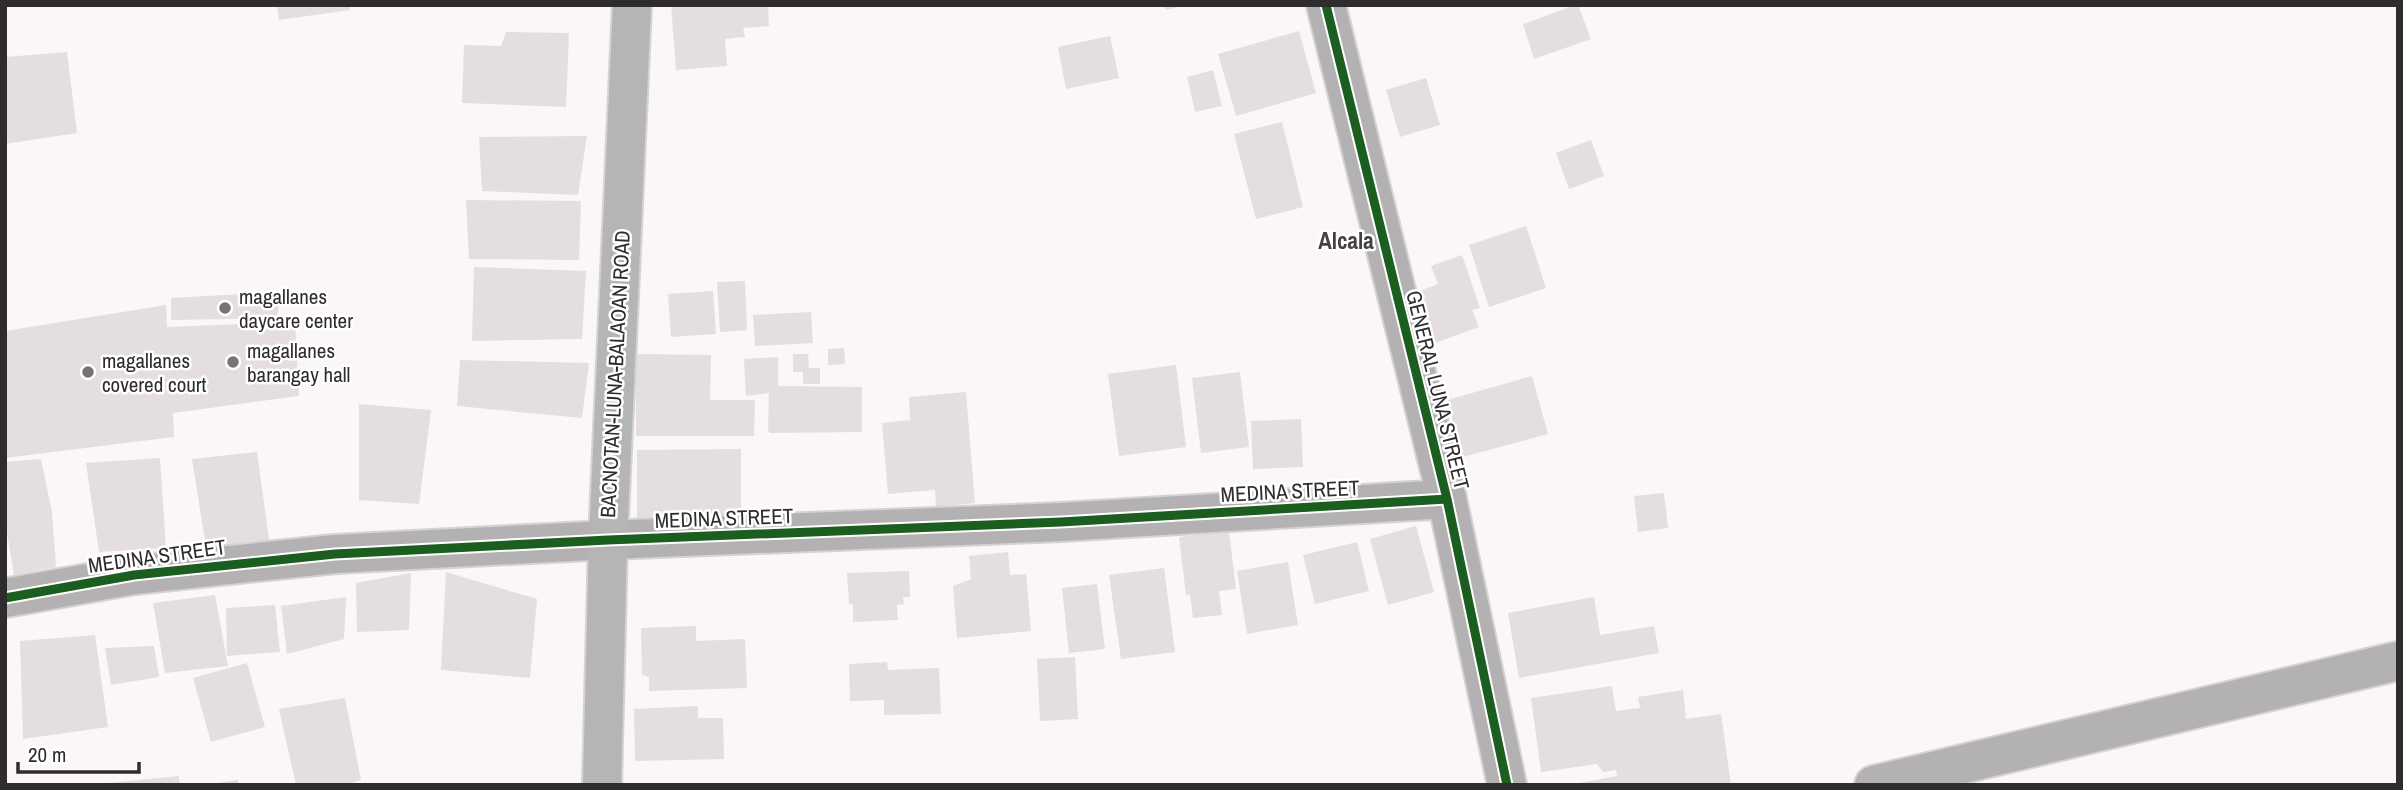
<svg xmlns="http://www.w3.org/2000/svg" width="2403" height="790" font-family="'Archivo Narrow',sans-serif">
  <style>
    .building { fill: #e5dede }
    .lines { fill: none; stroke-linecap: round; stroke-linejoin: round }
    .minor-casing { stroke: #d4d2d4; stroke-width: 42 }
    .major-casing { stroke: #d4d2d4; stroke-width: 42 }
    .minor { stroke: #b3b1b1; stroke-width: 38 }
    .major { stroke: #b6b5b5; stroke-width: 38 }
    .cycleway-casing { stroke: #fff; stroke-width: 13 }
    .cycleway { stroke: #1b5e20; stroke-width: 9 }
    .poi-dot { fill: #757375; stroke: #fff; stroke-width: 2.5 }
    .labels { text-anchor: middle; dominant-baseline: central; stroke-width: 5; stroke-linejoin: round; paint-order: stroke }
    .poi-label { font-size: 21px; fill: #2e2c2e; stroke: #fff; text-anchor: start }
    .street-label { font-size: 21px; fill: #2e2c2e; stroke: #fff }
    .neighbourhood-label { font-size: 23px; font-weight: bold; fill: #444045; stroke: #fff }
  </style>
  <rect width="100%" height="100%" fill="#faf6fa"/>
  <path class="building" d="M277 5H350V10L279 20Z
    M671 5H768L769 26 743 28 745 37 725 39 727 66 676 70Z
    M1164 5H1182V6L1166 10Z
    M1576 5H1578L1591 39 1534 59 1523 24Z
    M1299 31 1316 93 1236 116 1218 54Z
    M506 32 569 33 566 107 462 103 464 45 501 46Z
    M1110 36 1119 78 1066 89 1058 47Z
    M67 52 77 133 5 144V57Z
    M1213 70 1222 106 1195 112 1187 77Z
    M1426 78 1440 125 1400 137 1386 90Z
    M1282 122 1303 207 1256 219 1234 134Z
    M587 136 578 195 482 191 479 137Z
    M1591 140 1604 176 1569 189 1556 153Z
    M466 200 581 201 579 260 469 259Z
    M1526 226 1546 288 1489 307 1469 245Z
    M1462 255 1480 308 1472 310 1479 327 1435 343 1417 292 1438 284 1431 266Z
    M474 267 586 271 582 339 472 341Z
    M745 281 747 330 720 332 717 282Z
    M713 291 716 334 671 337 668 294Z
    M281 292 277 318 171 320V298Z
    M166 305 167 327 295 322 299 396 173 413 174 437 5 458V331Z
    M811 312 813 343 755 346 753 315Z
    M844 348 845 364 828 365V349Z
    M636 354 711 355 710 400H755L754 436H636Z
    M793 354H808L809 368H820V384H803V372H793Z
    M778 357V386L862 387V432L770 433 768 430 769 393 746 396 744 359Z
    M460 360 589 363 582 418 457 406Z
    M1176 365 1186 447 1119 456 1108 374Z
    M1240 372 1249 447 1201 453 1192 378Z
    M1532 376 1548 434 1463 457 1447 400Z
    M966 392 975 503 936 507 935 490 888 494 882 423 910 420 909 397Z
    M359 404 431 410 419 504 359 500Z
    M1301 419 1303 467 1253 469 1251 421Z
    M741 449V519L637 520V450Z
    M257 452 269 540 206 547 192 459Z
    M160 458 166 548 99 552 86 463Z
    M41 459 52 512 56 567 14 575 5 521V462Z
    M1664 493 1668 528 1638 532 1634 496Z
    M1416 526 1434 592 1388 605 1370 539Z
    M1229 531 1236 589 1219 591 1222 615 1193 618 1190 594 1186 595 1179 537Z
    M1357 542 1369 591 1315 604 1303 555Z
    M1008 552 1010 575 1026 574 1031 631 957 638 953 586 971 579 969 556Z
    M1288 562 1298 625 1247 634 1237 571Z
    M1164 568 1175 652 1121 659 1109 575Z
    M909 571 910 597H903L904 604 897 605 898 620 853 622V605L849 603 847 573Z
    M446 572 537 599 530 678 441 670Z
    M411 573 409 630 357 632 356 583Z
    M1097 584 1105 649 1069 653 1062 588Z
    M215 595 228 666 165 673 153 603Z
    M346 597 344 639 287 654 281 606Z
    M1594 597 1600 635 1654 626 1659 653 1519 678 1508 613Z
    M275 605 280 652 227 656 226 608Z
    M696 626V641L745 639 747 688 649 691V677L642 675 641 628Z
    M95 635 108 727 23 739 20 641Z
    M154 646 159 677 111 685 105 648Z
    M1075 657 1078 719 1040 721 1037 659Z
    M887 662 888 670 939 668 941 714 884 715V700L850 701 849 664Z
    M247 663 265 727 211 742 193 678Z
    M1612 686 1616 711 1640 708 1638 697 1683 690 1686 719 1721 714 1731 785H1569L1617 776 1616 770 1603 772 1597 764 1541 772 1531 698Z
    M345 698 361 780 345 785H296L279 709Z
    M698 706V718H723L724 759 635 761 634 709Z
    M179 776 180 785H109L108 783Z
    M238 780V785H216V783Z"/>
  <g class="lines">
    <g class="minor-casing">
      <path id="minor" d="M1326 5 1447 499 1507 785
        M5 598 134 575 335 554 608 540 1061 522 1447 499
        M1874 785 2398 661"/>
    </g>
    <g class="major-casing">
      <path id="major" d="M602 785 608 540 632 5"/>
    </g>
    <use href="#minor" class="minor"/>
    <use href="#major" class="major"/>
    <g class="cycleway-casing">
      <path id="cycleway" d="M1326 5 1447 499 1507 785
        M5 598 134 575 335 554 608 540 1061 522 1447 499"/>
    </g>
    <use href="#cycleway" class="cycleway"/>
  </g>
  <g class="poi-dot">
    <circle cx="225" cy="308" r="7"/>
    <circle cx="233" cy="362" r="7"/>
    <circle cx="88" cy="372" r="7"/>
  </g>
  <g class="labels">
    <g class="poi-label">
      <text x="239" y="296">magallanes<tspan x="239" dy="24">daycare center</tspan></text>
      <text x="247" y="350">magallanes<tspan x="247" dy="24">barangay hall</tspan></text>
      <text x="102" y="360">magallanes<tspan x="102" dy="24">covered court</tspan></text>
    </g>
    <g class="street-label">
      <text transform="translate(615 374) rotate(-87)">BACNOTAN-LUNA-BALAOAN ROAD</text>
      <text transform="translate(1438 390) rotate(76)">GENERAL LUNA STREET</text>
      <text transform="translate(1290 491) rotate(-3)">MEDINA STREET</text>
      <text transform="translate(724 518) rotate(-2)">MEDINA STREET</text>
      <text transform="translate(157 556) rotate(-8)">MEDINA STREET</text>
    </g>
    <g class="neighbourhood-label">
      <text x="1346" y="240">Alcala</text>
    </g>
  </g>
  <rect width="2403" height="790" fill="none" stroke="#2e2c2e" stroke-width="14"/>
  <path d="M18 762v10h121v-10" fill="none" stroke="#2e2c2e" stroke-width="3.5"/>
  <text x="28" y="762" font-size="21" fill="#2e2c2e" stroke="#ffffff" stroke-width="5" paint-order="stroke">20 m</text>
</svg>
